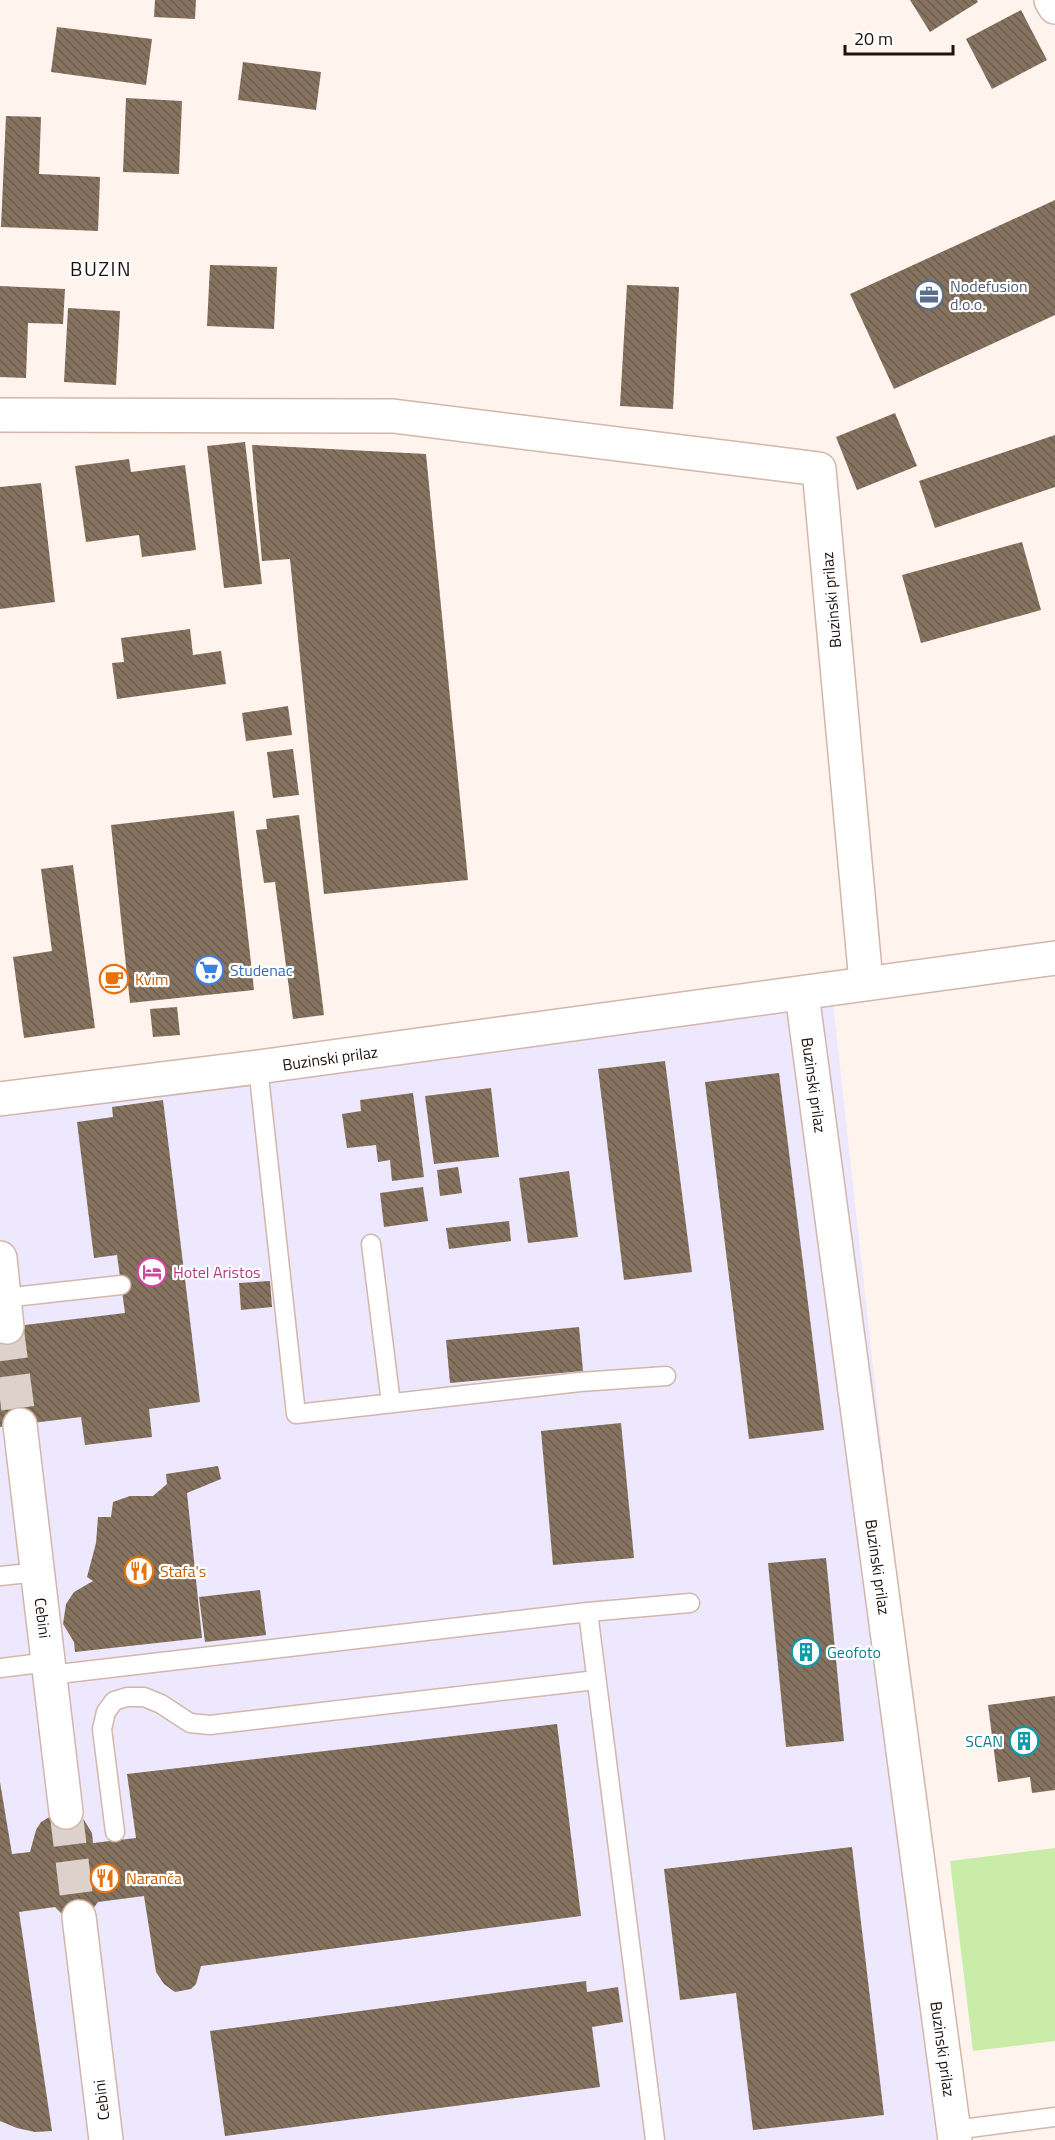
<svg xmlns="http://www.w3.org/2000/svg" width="1055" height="2140" font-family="'Titillium Web',sans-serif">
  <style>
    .commercial { fill: #ede8fe }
    .grass { fill: #c9eca9 }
    .building { fill: url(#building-back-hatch) }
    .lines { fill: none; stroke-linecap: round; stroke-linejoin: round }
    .minor-tunnel { stroke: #ddd1cc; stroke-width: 33; stroke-dasharray: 33 16; stroke-linecap: butt }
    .service-casing { stroke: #d2b6aa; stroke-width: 21 }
    .minor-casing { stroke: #d2b6aa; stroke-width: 36 }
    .service { stroke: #fff; stroke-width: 18 }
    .minor { stroke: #fff; stroke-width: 33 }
    .labels { text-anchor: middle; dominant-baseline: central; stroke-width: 4.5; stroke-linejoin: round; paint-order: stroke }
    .service-label { font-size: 16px; fill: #4e5e75; stroke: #fff; text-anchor: start }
    .street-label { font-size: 16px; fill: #1c130e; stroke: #fff }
    .shop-label { font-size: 16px; fill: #366cbe; stroke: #fff; text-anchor: start }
    .food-label { font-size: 16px; fill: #c56008; stroke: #fff; text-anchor: start }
    .hotel-label { font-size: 16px; fill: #b23c85; stroke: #fff; text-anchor: start }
    .culture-label { font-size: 16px; fill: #0d838f; stroke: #fff; text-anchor: start }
    .quarter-label { font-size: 20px; letter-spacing: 1.5px; fill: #1c130e; stroke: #fff }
  </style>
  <defs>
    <pattern id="building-back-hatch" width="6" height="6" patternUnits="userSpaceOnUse" patternTransform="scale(1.5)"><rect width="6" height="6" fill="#85735f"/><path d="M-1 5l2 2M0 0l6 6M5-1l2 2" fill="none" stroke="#6c5d4d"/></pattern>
  </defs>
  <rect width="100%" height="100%" fill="#fff3ee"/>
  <path class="commercial" d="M833 1003 892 1539 967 2140H0V1117Z"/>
  <path class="grass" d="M1055 1848V2041L973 2051 950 1861Z"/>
  <path class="building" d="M155 0H196L195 19 154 17Z
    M910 0H977L978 2 930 32Z
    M1021 10 1047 60 992 89 966 39Z
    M57 27 152 39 146 85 51 72Z
    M243 62 321 72 316 110 238 100Z
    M126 98 182 101 179 174 123 172Z
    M6 116 41 117 39 174 100 177 98 231 1 227Z
    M1055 200V315L894 389 850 294Z
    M210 265 277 267 274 329 207 326Z
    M627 285 679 287 673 409 620 406Z
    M0 286 65 289 63 324 28 323 26 378 0 377Z
    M68 308 120 311 116 385 64 382Z
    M895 413 917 466 857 490 836 437Z
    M1055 435V487L935 528 919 481Z
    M245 442 262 584 224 588 207 446Z
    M252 445 426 454 468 880 324 894 290 559 262 561Z
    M129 459 131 472 185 465 196 550 142 557 139 535 86 542 75 466Z
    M41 483 55 602 0 609V487Z
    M1022 542 1041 610 921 643 902 575Z
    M190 629 193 655 221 651 226 684 117 699 112 663 124 662 121 638Z
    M288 706 292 735 246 741 242 713Z
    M293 749 299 795 273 798 267 752Z
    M234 811 254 990 130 1003 111 825Z
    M299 815 324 1015 293 1019 275 882 264 883 256 830 267 829 266 819Z
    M73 865 95 1028 24 1038 13 957 52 951 41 869Z
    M177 1007 180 1035 153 1037 150 1009Z
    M665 1061 692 1272 624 1280 598 1069Z
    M779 1073 824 1430 749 1439 705 1082Z
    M491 1088 499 1157 434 1164 425 1096Z
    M413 1093 424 1177 392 1181 390 1160 378 1162 376 1145 347 1148 342 1114 361 1111 360 1100Z
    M163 1100 200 1402 149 1409 152 1437 85 1445 81 1417 0 1427V1328L125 1313 117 1255 94 1258 77 1122 113 1117 112 1107Z
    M458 1167 462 1193 440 1196 437 1170Z
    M569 1171 578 1237 528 1243 519 1178Z
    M423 1187 428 1221 384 1227 380 1193Z
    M509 1221 511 1241 449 1249 446 1228Z
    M270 1281 272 1307 241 1310 239 1283Z
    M579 1327 583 1371 450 1383 446 1340Z
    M621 1423 634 1558 553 1565 541 1431Z
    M218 1466 221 1479 187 1493 202 1638 75 1652 74 1642 63 1624 66 1604 74 1592 93 1581 87 1577 96 1543 98 1517H111L113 1502 130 1496H153L167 1484 166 1474Z
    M826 1558 844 1741 786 1747 768 1563Z
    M260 1590 266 1635 205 1642 199 1597Z
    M1055 1696V1790L1032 1793 1030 1777 998 1782 988 1705Z
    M557 1724 581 1916 201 1966 196 1984 191 1989 175 1992 164 1984 156 1972 144 1896 98 1902 89 1914 65 1917 55 1907 19 1912 52 2131 35 2132 17 2128 0 2121V1782L12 1854 30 1852 36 1830 41 1822 58 1812 77 1814 84 1820 92 1833 93 1843 136 1838 127 1774Z
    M852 1847 884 2115 753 2130 736 1993 680 2000 664 1869Z
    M586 1981 587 1992 618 1987 623 2022 592 2027 600 2087 225 2136 210 2031Z"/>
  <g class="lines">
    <path class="minor-tunnel" d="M7 1327 20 1425
      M66 1812 79 1917"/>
    <g class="service-casing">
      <path id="service" d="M258 1067 296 1414 580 1382 666 1376
        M371 1244 391 1403
        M4 1298 121 1285
        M0 1576 38 1572
        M588 1612 690 1603
        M0 1668 49 1662
        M50 1675 588 1612 655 2140
        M115 1832 102 1729 106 1712 114 1701 127 1697H144L161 1704 190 1723 210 1725 596 1680
        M954 2130 1055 2117"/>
    </g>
    <g class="minor-casing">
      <path id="minor" d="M1051 0 1055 7
        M0 415 393 416 819 469 866 982
        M802 994 955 2140
        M0 1099 258 1067 1055 958
        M0 1258 7 1327
        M20 1425 66 1812
        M79 1917 106 2140"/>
    </g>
    <use href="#service" class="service"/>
    <use href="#minor" class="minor"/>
  </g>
  <defs>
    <g id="office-ring" transform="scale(1.5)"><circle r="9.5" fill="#fff" stroke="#5c6f8a" stroke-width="1.5"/><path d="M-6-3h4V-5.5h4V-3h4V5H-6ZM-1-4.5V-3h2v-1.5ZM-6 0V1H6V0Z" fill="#5c6f8a"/></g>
    <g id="supermarket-ring" transform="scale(1.5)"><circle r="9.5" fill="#fff" stroke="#3f7fe0" stroke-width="1.5"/><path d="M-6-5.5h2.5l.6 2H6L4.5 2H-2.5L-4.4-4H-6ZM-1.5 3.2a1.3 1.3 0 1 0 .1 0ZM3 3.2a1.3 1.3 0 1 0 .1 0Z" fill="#3f7fe0"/></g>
    <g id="cafe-ring" transform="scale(1.5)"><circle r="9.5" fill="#fff" stroke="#e8710a" stroke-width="1.5"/><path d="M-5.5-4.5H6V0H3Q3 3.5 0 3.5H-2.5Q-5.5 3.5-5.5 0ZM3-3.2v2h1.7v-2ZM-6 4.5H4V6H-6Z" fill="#e8710a"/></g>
    <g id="hotel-ring" transform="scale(1.5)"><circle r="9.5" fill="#fff" stroke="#d1479c" stroke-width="1.5"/><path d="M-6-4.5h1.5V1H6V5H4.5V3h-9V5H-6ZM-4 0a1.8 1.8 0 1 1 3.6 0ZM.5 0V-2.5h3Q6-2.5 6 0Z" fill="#d1479c"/></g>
    <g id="restaurant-ring" transform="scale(1.5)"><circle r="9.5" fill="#fff" stroke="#e8710a" stroke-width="1.5"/><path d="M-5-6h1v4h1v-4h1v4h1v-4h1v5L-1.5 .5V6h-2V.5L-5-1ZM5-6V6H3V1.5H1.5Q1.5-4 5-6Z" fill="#e8710a"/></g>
    <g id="building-ring" transform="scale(1.5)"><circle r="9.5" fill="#fff" stroke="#0f9aa8" stroke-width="1.5"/><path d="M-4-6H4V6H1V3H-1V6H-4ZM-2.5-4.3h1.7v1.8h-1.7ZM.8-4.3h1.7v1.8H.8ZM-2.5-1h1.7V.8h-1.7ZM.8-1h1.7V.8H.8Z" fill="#0f9aa8"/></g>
  </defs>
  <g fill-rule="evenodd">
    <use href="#office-ring" x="929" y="295"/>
    <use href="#supermarket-ring" x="209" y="970"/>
    <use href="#cafe-ring" x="114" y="979"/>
    <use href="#hotel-ring" x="152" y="1272"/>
    <use href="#restaurant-ring" x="139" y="1571"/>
    <use href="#building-ring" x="806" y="1652"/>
    <use href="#building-ring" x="1024" y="1741"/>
    <use href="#restaurant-ring" x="105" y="1878"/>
  </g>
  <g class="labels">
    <g class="service-label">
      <text x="950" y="286">Nodefusion<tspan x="950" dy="18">d.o.o.</tspan></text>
    </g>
    <g class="street-label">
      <text transform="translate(831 600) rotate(-95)">Buzinski prilaz</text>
      <text transform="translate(330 1058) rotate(-8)">Buzinski prilaz</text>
      <text transform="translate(814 1085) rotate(82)">Buzinski prilaz</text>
      <text transform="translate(878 1567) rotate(82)">Buzinski prilaz</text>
      <text transform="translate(43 1618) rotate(83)">Cebini</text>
      <text transform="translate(943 2049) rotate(82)">Buzinski prilaz</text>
      <text transform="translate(101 2100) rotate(-97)">Cebini</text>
    </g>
    <g class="shop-label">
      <text x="230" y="970">Studenac</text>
    </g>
    <g class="food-label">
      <text x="135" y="979">Kvim</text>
      <text x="160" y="1571">Stafa's</text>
      <text x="126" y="1878">Naranča</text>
    </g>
    <g class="hotel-label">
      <text x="173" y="1272">Hotel Aristos</text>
    </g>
    <g class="culture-label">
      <text x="827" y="1652">Geofoto</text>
      <text x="1003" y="1741" text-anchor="end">SCAN</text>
    </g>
    <g class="quarter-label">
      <text x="101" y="268">BUZIN</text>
    </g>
  </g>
  <path d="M845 45v9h108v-9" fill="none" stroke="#1c130e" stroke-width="3"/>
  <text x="854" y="45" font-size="18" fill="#1c130e" stroke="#ffffff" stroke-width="4.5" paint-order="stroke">20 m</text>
</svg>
